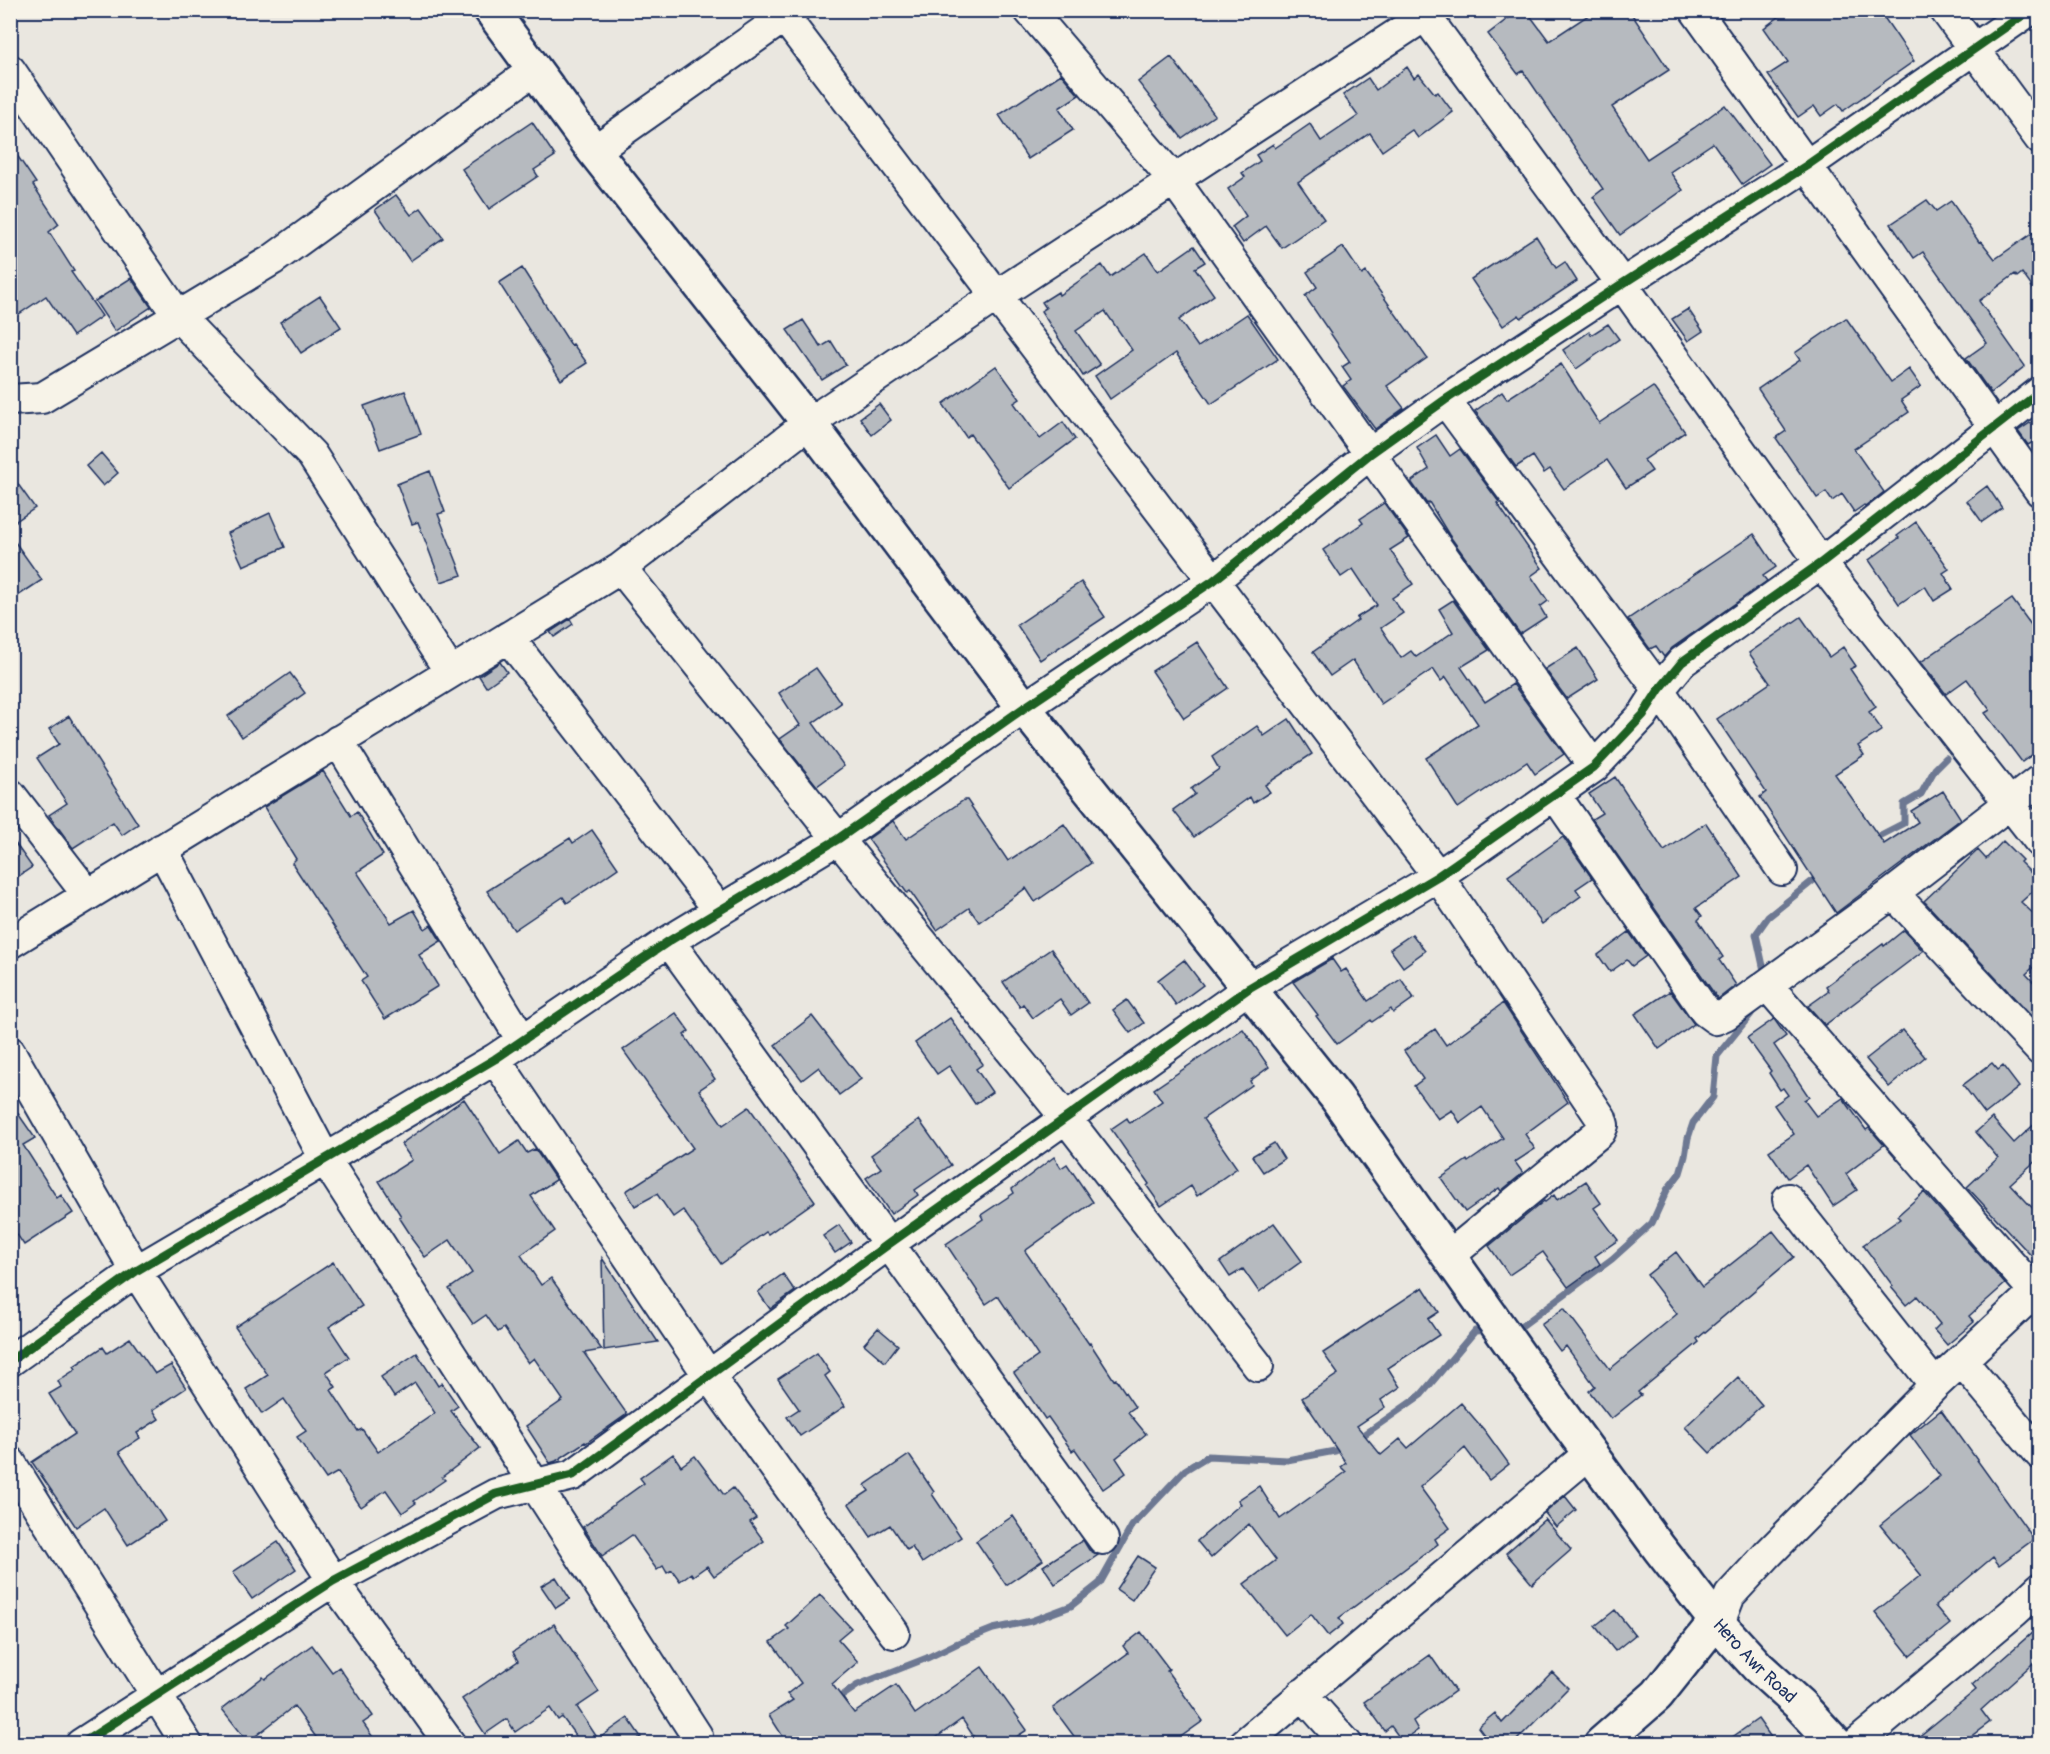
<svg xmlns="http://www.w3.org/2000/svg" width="2050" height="1754" font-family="Pangolin,sans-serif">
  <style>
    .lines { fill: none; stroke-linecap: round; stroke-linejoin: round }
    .stream { stroke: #6d7892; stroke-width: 7 }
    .building { fill: #b6babf; stroke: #1b2f5e; stroke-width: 1.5 }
    .minor-casing { stroke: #1b2f5e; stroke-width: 34 }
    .major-casing { stroke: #1b2f5e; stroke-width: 38 }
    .minor { stroke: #f7f3e8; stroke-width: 30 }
    .major { stroke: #f7f3e8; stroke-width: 33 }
    .cycleway-casing { stroke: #f7f3e8; stroke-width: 13 }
    .cycleway { stroke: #1b5e20; stroke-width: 9 }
    .labels { text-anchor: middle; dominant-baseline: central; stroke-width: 4.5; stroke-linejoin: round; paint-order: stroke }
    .street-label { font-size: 18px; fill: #1b2f5e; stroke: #f7f3e8 }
  </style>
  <rect width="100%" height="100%" fill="#eae7e0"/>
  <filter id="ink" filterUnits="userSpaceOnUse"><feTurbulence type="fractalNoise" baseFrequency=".0167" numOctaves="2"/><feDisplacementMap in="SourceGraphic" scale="12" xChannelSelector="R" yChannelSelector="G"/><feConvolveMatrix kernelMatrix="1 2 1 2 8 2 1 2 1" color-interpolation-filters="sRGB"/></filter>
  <g filter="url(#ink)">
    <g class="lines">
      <path class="stream" d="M1871 840 1904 823V804L1921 794 1935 769 1946 758
        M1765 975 1756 934 1768 917 1820 875
        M1512 1328H1519L1612 1259 1652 1223 1667 1190 1680 1173 1685 1156 1688 1138 1693 1123 1713 1097 1717 1056 1751 1014 1754 1008
        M1358 1439 1421 1395 1475 1331 1489 1330
        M836 1700 858 1685 927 1658 958 1643 993 1629 1031 1621 1071 1606 1100 1583 1132 1526 1185 1470 1208 1456 1287 1460 1335 1451 1345 1446
        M777 1744 790 1733"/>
    </g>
    <path class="building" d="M1519 10H1526L1549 41 1596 10H1629L1669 70 1612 107 1647 159 1694 128 1725 105 1770 164 1742 184 1713 143 1670 172 1683 190 1620 235 1593 197 1603 189 1523 71 1518 74 1488 34Z
      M1788 10H1879L1914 61 1843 111 1838 104 1821 116 1814 106 1798 117 1768 75 1788 62 1764 28Z
      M1171 57 1215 115 1182 138 1138 82Z
      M1407 67 1414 78 1419 74 1435 94 1438 92 1453 112 1418 138 1412 130 1382 151 1370 133 1298 182 1324 219 1282 248 1266 226 1243 243 1232 227 1246 216 1228 189 1245 177 1242 173 1260 161 1256 155 1273 144 1275 148 1310 124 1321 141 1358 116 1343 95 1368 78 1376 90Z
      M1061 74 1079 95 1059 108 1073 130 1028 159 999 115Z
      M532 122 555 156 534 170 538 176 489 209 462 169Z
      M10 145 36 183 33 185 59 224 49 232 74 271 71 272 102 316 73 336 46 296 10 320Z
      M396 195 411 215 421 208 443 238 410 261 375 210Z
      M1927 200 1936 211 1951 201 1979 242 1981 241 1995 259 2040 228V298L2022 273 2017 277 2015 274 1979 301 2025 366 1991 393 1966 358 1987 343 1923 252 1914 258 1891 224Z
      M1536 236 1556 268 1565 262 1577 281 1521 318 1519 315 1503 326 1471 279Z
      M1194 246 1205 262 1195 268 1214 295 1179 320 1198 347 1247 314 1278 359 1211 404 1176 353 1110 399 1095 376 1132 350 1105 311 1076 331 1100 365 1083 376 1041 311 1046 308 1042 302 1058 292 1059 295 1102 265 1110 277 1146 253 1158 271Z
      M1343 247 1362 275 1366 272 1427 358 1387 386 1404 408 1375 429 1343 386 1351 380 1342 367 1350 362 1305 296 1317 287 1307 272Z
      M522 268 571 345 573 344 587 363 561 380 499 283Z
      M131 278 151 307 115 331 95 301Z
      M320 296 341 327 301 353 280 322Z
      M1688 309 1703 331 1688 341 1672 319Z
      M1846 318 1891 382 1909 369 1921 386 1901 400 1909 412 1854 449 1884 492 1865 507 1864 505 1854 512 1842 494 1832 501 1826 492 1817 498 1776 438 1786 431 1758 389 1800 360 1795 353Z
      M803 320 821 347 831 341 846 365 822 380 787 330Z
      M1608 324 1619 339 1576 369 1563 350 1589 332 1591 335Z
      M1561 364 1599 423 1653 387 1685 432 1644 460 1652 471 1626 488 1607 460 1564 489 1550 469 1544 473 1533 456 1516 467 1475 411 1502 392 1507 399Z
      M996 366 1020 399 1014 403 1040 439 1063 422 1075 439 1009 488 970 434 966 437 943 404Z
      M405 391 421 434 380 449 364 406Z
      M879 404 891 420 872 435 860 418Z
      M2033 421 2040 431V438L2028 445 2018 431Z
      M1436 435 1450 456 1460 449 1499 502 1497 503 1542 568 1531 576 1548 601 1540 607 1546 617 1520 634 1449 535 1429 502 1427 504 1412 483V481L1429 469 1417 448Z
      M101 453 118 473 103 486 86 466Z
      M430 471 445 512 438 514 462 575 441 582 418 522 412 524 397 484Z
      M10 473 35 508 10 525Z
      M1987 486 2002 508 1982 522 1967 501Z
      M1384 503 1409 538 1390 550 1413 584 1392 598 1403 613 1381 628 1401 658 1411 651 1416 657 1453 632 1439 609 1453 600 1489 650 1461 667 1485 702 1513 684 1564 754 1535 774 1527 762 1458 808 1426 758 1478 724 1446 677 1441 681 1433 669 1381 704 1353 660 1330 676 1313 652 1358 620 1356 618 1377 605 1353 569 1341 577 1323 550 1363 523 1360 519Z
      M270 513 285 547 243 566 228 533Z
      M1916 522 1949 569 1943 573 1953 589 1934 601 1925 586 1899 604 1869 560 1899 538 1897 536Z
      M1754 534 1776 567 1763 576 1767 581 1672 648 1664 657 1656 646 1650 649 1628 619Z
      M10 535 42 580 10 601Z
      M1081 582 1105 617 1040 660 1017 625Z
      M2012 599 2040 637V749L2022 762 1985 713 1990 710 1967 679 1946 694 1921 662Z
      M1801 617 1829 657 1843 647 1856 666 1850 669 1876 707 1869 712 1882 730 1858 746 1864 755 1835 774 1884 844 1918 822 1911 811 1943 791 1961 819 1836 913 1760 797 1766 792 1717 719 1770 683 1749 653Z
      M570 619 573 624 554 637 550 632Z
      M1197 642 1228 688 1184 718 1152 671Z
      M1578 648 1598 679 1567 699 1545 669Z
      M500 662 507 672 486 687 479 676Z
      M816 668 841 703 813 723 844 766 817 786 780 739 800 725 779 693Z
      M290 673 305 693 242 737 228 716Z
      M69 716 138 824 122 835 113 822 73 848 49 815 67 803 37 758 59 744 49 729Z
      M1289 719 1312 754 1265 785 1270 792 1253 803 1250 797 1194 837 1173 810 1195 794 1191 789 1219 769 1212 757 1257 726 1264 736Z
      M323 771 351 816 357 812 383 855 357 872 391 923 414 910 425 929 431 925 441 941 419 955 438 986 385 1019 361 981 367 977 292 863 296 859 264 807Z
      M1615 777 1664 851 1706 823 1742 877 1696 908 1702 916 1698 920 1723 957 1719 960 1736 985 1718 999 1592 819 1602 813 1589 794Z
      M964 800H967L1008 861 1064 824 1091 863 1035 902 1026 888 979 922 969 908 937 930 910 891 907 893 868 839 893 821 906 839Z
      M592 830 618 868 567 903 563 897 514 930 487 891 570 838 573 843Z
      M10 836 32 867 10 882Z
      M1563 837 1592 878 1576 889 1581 896 1542 924 1508 876Z
      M2003 841 2022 860 2020 862 2040 882V885L2021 902 2040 920V961L2026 974 2040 989V1016L2035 1020 1924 901 1978 850 1986 859Z
      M1904 930 1923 951 1825 1025 1808 1006 1829 991 1826 986 1883 944 1884 946Z
      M1629 932 1646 956 1632 966 1627 960 1610 972 1598 955Z
      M1412 934 1425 951 1403 967 1390 949Z
      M1051 949 1088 1003 1071 1015 1060 999 1033 1018 1023 1004 1020 1007 1003 982Z
      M1332 959 1341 972 1346 969 1368 1001 1401 979 1414 998 1393 1013 1391 1009 1372 1022 1371 1020 1337 1044 1316 1016 1318 1015 1293 982Z
      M1184 960 1203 985 1176 1005 1158 980Z
      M1670 991 1694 1024 1659 1049 1635 1014Z
      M1127 1000 1144 1023 1130 1033 1113 1010Z
      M1503 1003 1568 1102 1525 1134 1535 1149 1515 1162 1523 1173 1501 1191 1499 1188 1465 1212 1441 1178 1467 1160 1468 1162 1503 1138 1482 1107 1460 1123 1452 1110 1438 1119 1414 1086 1423 1079 1404 1051 1435 1029 1446 1045Z
      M676 1013 689 1031 684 1035 715 1079 699 1090 723 1125 749 1107 815 1201 768 1234 766 1232 721 1264 683 1210 673 1217 657 1194 635 1206 626 1191 693 1148 623 1050Z
      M812 1016 861 1079 839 1095 819 1067 802 1080 775 1045Z
      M950 1018 983 1064 976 1069 992 1092 975 1104 949 1066 937 1074 915 1043Z
      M1774 1019 1786 1036 1774 1045 1809 1097 1804 1100 1816 1116 1843 1098 1866 1130 1869 1128 1884 1145 1846 1174 1857 1190 1833 1206 1806 1165 1788 1178 1769 1151 1794 1134 1774 1105 1788 1095 1783 1088 1780 1090 1769 1073 1771 1071 1747 1038Z
      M1243 1029 1269 1067 1250 1081 1252 1085 1203 1119 1237 1168 1197 1196 1191 1186 1161 1206 1147 1186 1149 1184 1111 1129 1127 1118 1130 1123 1162 1101 1154 1089Z
      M1903 1030 1925 1057 1889 1087 1866 1059Z
      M1992 1063 1998 1070 2003 1066 2019 1087 1985 1114 1963 1085Z
      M464 1099 500 1154 519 1141 527 1153 535 1149 556 1180 531 1196 555 1231 521 1255 541 1285 551 1278 602 1350 584 1353 627 1414 586 1443 585 1442 556 1461 550 1463 526 1426 563 1400 534 1358 528 1363 504 1328 498 1332 486 1315 473 1324 449 1289 472 1273 450 1240 425 1257 411 1238 412 1237 399 1217 401 1216 379 1181 412 1160 401 1144Z
      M10 1102 35 1138 23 1145 57 1198 61 1195 73 1213 24 1245 10 1224Z
      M1992 1118 2014 1143 2040 1119V1157L2010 1184 2040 1216V1265L1967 1187 1998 1158 1976 1132Z
      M919 1120 951 1165 915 1190 918 1195 891 1214 866 1178 881 1168 871 1155Z
      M1274 1143 1284 1159 1263 1172 1252 1156Z
      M1054 1157 1061 1168 1067 1164 1093 1202 1025 1251 1089 1344 1090 1343 1114 1380 1116 1379 1135 1407 1128 1412 1146 1434 1116 1458 1126 1473 1103 1489 1075 1449 1072 1451 1048 1417 1045 1419 1014 1373 1038 1356 998 1296 986 1304 946 1244 983 1219 981 1215 1014 1193 1012 1189Z
      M1586 1181 1601 1203 1594 1208 1618 1240 1595 1256 1600 1264 1568 1287 1543 1252 1509 1275 1489 1246 1544 1201 1545 1202 1554 1195 1557 1200Z
      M1924 1192 2005 1284 1969 1316 1974 1322 1947 1345 1934 1330 1940 1324 1917 1296 1906 1305 1891 1287 1893 1286 1863 1245 1900 1219 1897 1216Z
      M1274 1223 1302 1261 1259 1292 1243 1269 1230 1277 1220 1262Z
      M839 1225 851 1242 835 1253 823 1236Z
      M1773 1231 1794 1257 1697 1339 1699 1342 1638 1392 1641 1395 1611 1419 1589 1391 1595 1386 1566 1346 1560 1351 1541 1325 1564 1308 1610 1369 1677 1314 1647 1275 1676 1252 1702 1287Z
      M602 1258 658 1342 604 1350Z
      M333 1262 362 1306 329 1327 349 1357 326 1372 336 1387 331 1390 358 1431 362 1429 378 1452 435 1413 415 1383 394 1397 381 1377 417 1353 438 1386 442 1383 458 1406 451 1411 480 1448 442 1477 445 1480 414 1501 416 1503 402 1513 386 1490 361 1507 338 1472 326 1479 297 1437 306 1431 284 1399 262 1414 246 1389 268 1375 235 1327Z
      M783 1274 795 1291 770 1309 758 1292Z
      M1423 1287 1439 1312 1428 1319 1439 1335 1388 1368 1400 1387 1381 1400 1385 1407 1357 1426 1381 1455 1400 1439 1408 1448 1461 1403 1485 1431 1509 1464 1489 1480 1465 1448 1420 1487 1450 1528 1435 1539 1438 1544 1339 1618 1343 1624 1328 1636 1311 1614 1285 1635 1244 1584 1276 1560 1249 1524 1211 1558 1197 1541 1241 1504 1238 1500 1259 1486 1280 1519 1346 1472 1341 1467 1346 1463 1302 1398 1338 1374 1323 1353Z
      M878 1328 898 1345 885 1362 864 1344Z
      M130 1338 155 1374 171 1365 186 1388 153 1410 159 1419 137 1433 140 1438 119 1452 165 1521 128 1545 104 1508 76 1527 32 1462 75 1434 49 1394 61 1387 58 1381 76 1369 74 1366 103 1347 107 1353Z
      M817 1353 830 1372 825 1376 845 1406 800 1436 787 1417 799 1409 778 1379Z
      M1738 1377 1762 1405 1710 1453 1685 1427Z
      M1941 1410 2034 1539 1999 1565 1993 1557 1935 1606 1950 1624 1910 1656 1875 1612 1921 1575 1880 1525 1940 1476 1910 1435Z
      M673 1454 681 1466 695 1456 724 1495 733 1488 756 1518 750 1522 764 1541 714 1576 707 1566 693 1576 691 1573 680 1581 672 1570 667 1573 663 1566 657 1570 632 1535 602 1556 583 1527 644 1483 640 1478Z
      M909 1455 934 1492 932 1494 961 1537 922 1563 912 1547 907 1550 890 1525 871 1537 849 1504 869 1491 865 1485Z
      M1565 1496 1576 1510 1556 1527 1545 1513Z
      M1013 1516 1043 1560 1006 1585 976 1541Z
      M1545 1519 1571 1550 1532 1584 1506 1553Z
      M1083 1540 1089 1550 1098 1555 1055 1584 1043 1566Z
      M278 1542 296 1569 252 1599 233 1572Z
      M1138 1556 1155 1567 1132 1600 1116 1589Z
      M556 1577 570 1599 556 1608 541 1586Z
      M820 1595 851 1628 838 1639 858 1662 832 1684 854 1713 896 1685 915 1714 982 1667 1027 1730 1007 1743H978L962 1719 929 1743H787L769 1715 793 1700 787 1694 801 1683 771 1642 789 1629 786 1626Z
      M1615 1610 1635 1635 1615 1651 1595 1626Z
      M554 1624 599 1692 577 1707 598 1739 628 1718 641 1737 631 1743H581L562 1717 558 1720 550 1708 515 1732 507 1719 485 1734 462 1699 518 1661 513 1652Z
      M2040 1626V1657L1981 1710 1990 1722 1962 1743H1911L1976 1690 1972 1685Z
      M1141 1632 1169 1669 1167 1671 1203 1721 1172 1743H1079L1053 1708 1128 1653 1123 1646Z
      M312 1645 332 1672 339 1667 373 1716 363 1723 377 1743H320L294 1706 248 1742 222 1709 263 1677 265 1679Z
      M1430 1655 1455 1691 1413 1721 1418 1730 1402 1741 1391 1726 1385 1731 1364 1702Z
      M1552 1672 1568 1688 1516 1741 1518 1743H1483L1487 1739 1478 1727 1495 1713 1502 1723Z
      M1758 1719 1775 1743H1724Z"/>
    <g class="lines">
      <g class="minor-casing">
        <path id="minor" d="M779 10 1438 876 1601 1118 1603 1125 1600 1132 1449 1256
          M1029 10 1174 180 1594 767
          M1421 10 1622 284 1821 563 2040 842
          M1695 10 2040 491
          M1945 10 2040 139
          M10 70 178 316 312 455 450 672
          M594 151 794 10
          M10 400 42 398 272 260 534 70
          M1445 400 1659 690 1782 870
          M621 568 838 839 1066 1118 1258 1366
          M508 637 719 910
          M338 741 522 1040
          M10 794 88 895
          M1555 795 1705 1011 1716 1019 1725 1015 1893 893 2040 780
          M162 849 325 1159 697 1736
          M1893 893 2040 1050
          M669 941 1103 1539
          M10 943 621 568 809 423 996 296 1434 10
          M1767 985 2034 1291
          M10 1052 136 1271 333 1581 450 1744
          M495 1059 709 1376 894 1633
          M1788 1199 1935 1385
          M1961 1360 2040 1454
          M10 1361 136 1271 495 1059 669 941 838 839 1024 708 1213 581 1371 453 1445 400 1622 284 1806 166 2030 10
          M10 1462 187 1744
          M1719 1623 1730 1595 1767 1555 1935 1385 2040 1287
          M1302 1694 1347 1744
          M81 1744 333 1581 496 1494 573 1475 890 1243 1249 988 1438 876 1594 767 1643 715 1659 690 1682 662 1821 563 2040 392
          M1244 1744 1590 1453
          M1856 1744 2014 1612 2040 1588"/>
      </g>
      <g class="major-casing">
        <g id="major">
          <path id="s1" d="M491 10 594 151 809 423 1024 708 1336 1097 1542 1388 1659 1548 1716 1621 1758 1667 1800 1705 1836 1744"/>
          <path d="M1601 1744 1657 1695 1716 1621"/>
        </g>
      </g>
      <use href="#minor" class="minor"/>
      <use href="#major" class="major"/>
      <g class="cycleway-casing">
        <path id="cycleway" d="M10 1361 136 1271 495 1059 669 941 838 839 1024 708 1213 581 1371 453 1445 400 1622 284 1806 166 2030 10
          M81 1744 333 1581 496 1494 573 1475 890 1243 1249 988 1438 876 1594 767 1643 715 1659 690 1682 662 1821 563 2040 392"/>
      </g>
      <use href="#cycleway" class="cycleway"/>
    </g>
  </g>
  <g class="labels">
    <g class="street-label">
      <text stroke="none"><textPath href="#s1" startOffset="2080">Hero Awr Road</textPath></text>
    </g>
  </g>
  <rect width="2050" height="1754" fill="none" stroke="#f7f3e8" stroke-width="36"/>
  <rect x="18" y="18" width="2014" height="1718" fill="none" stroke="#1b2f5e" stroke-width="2" filter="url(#ink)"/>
</svg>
